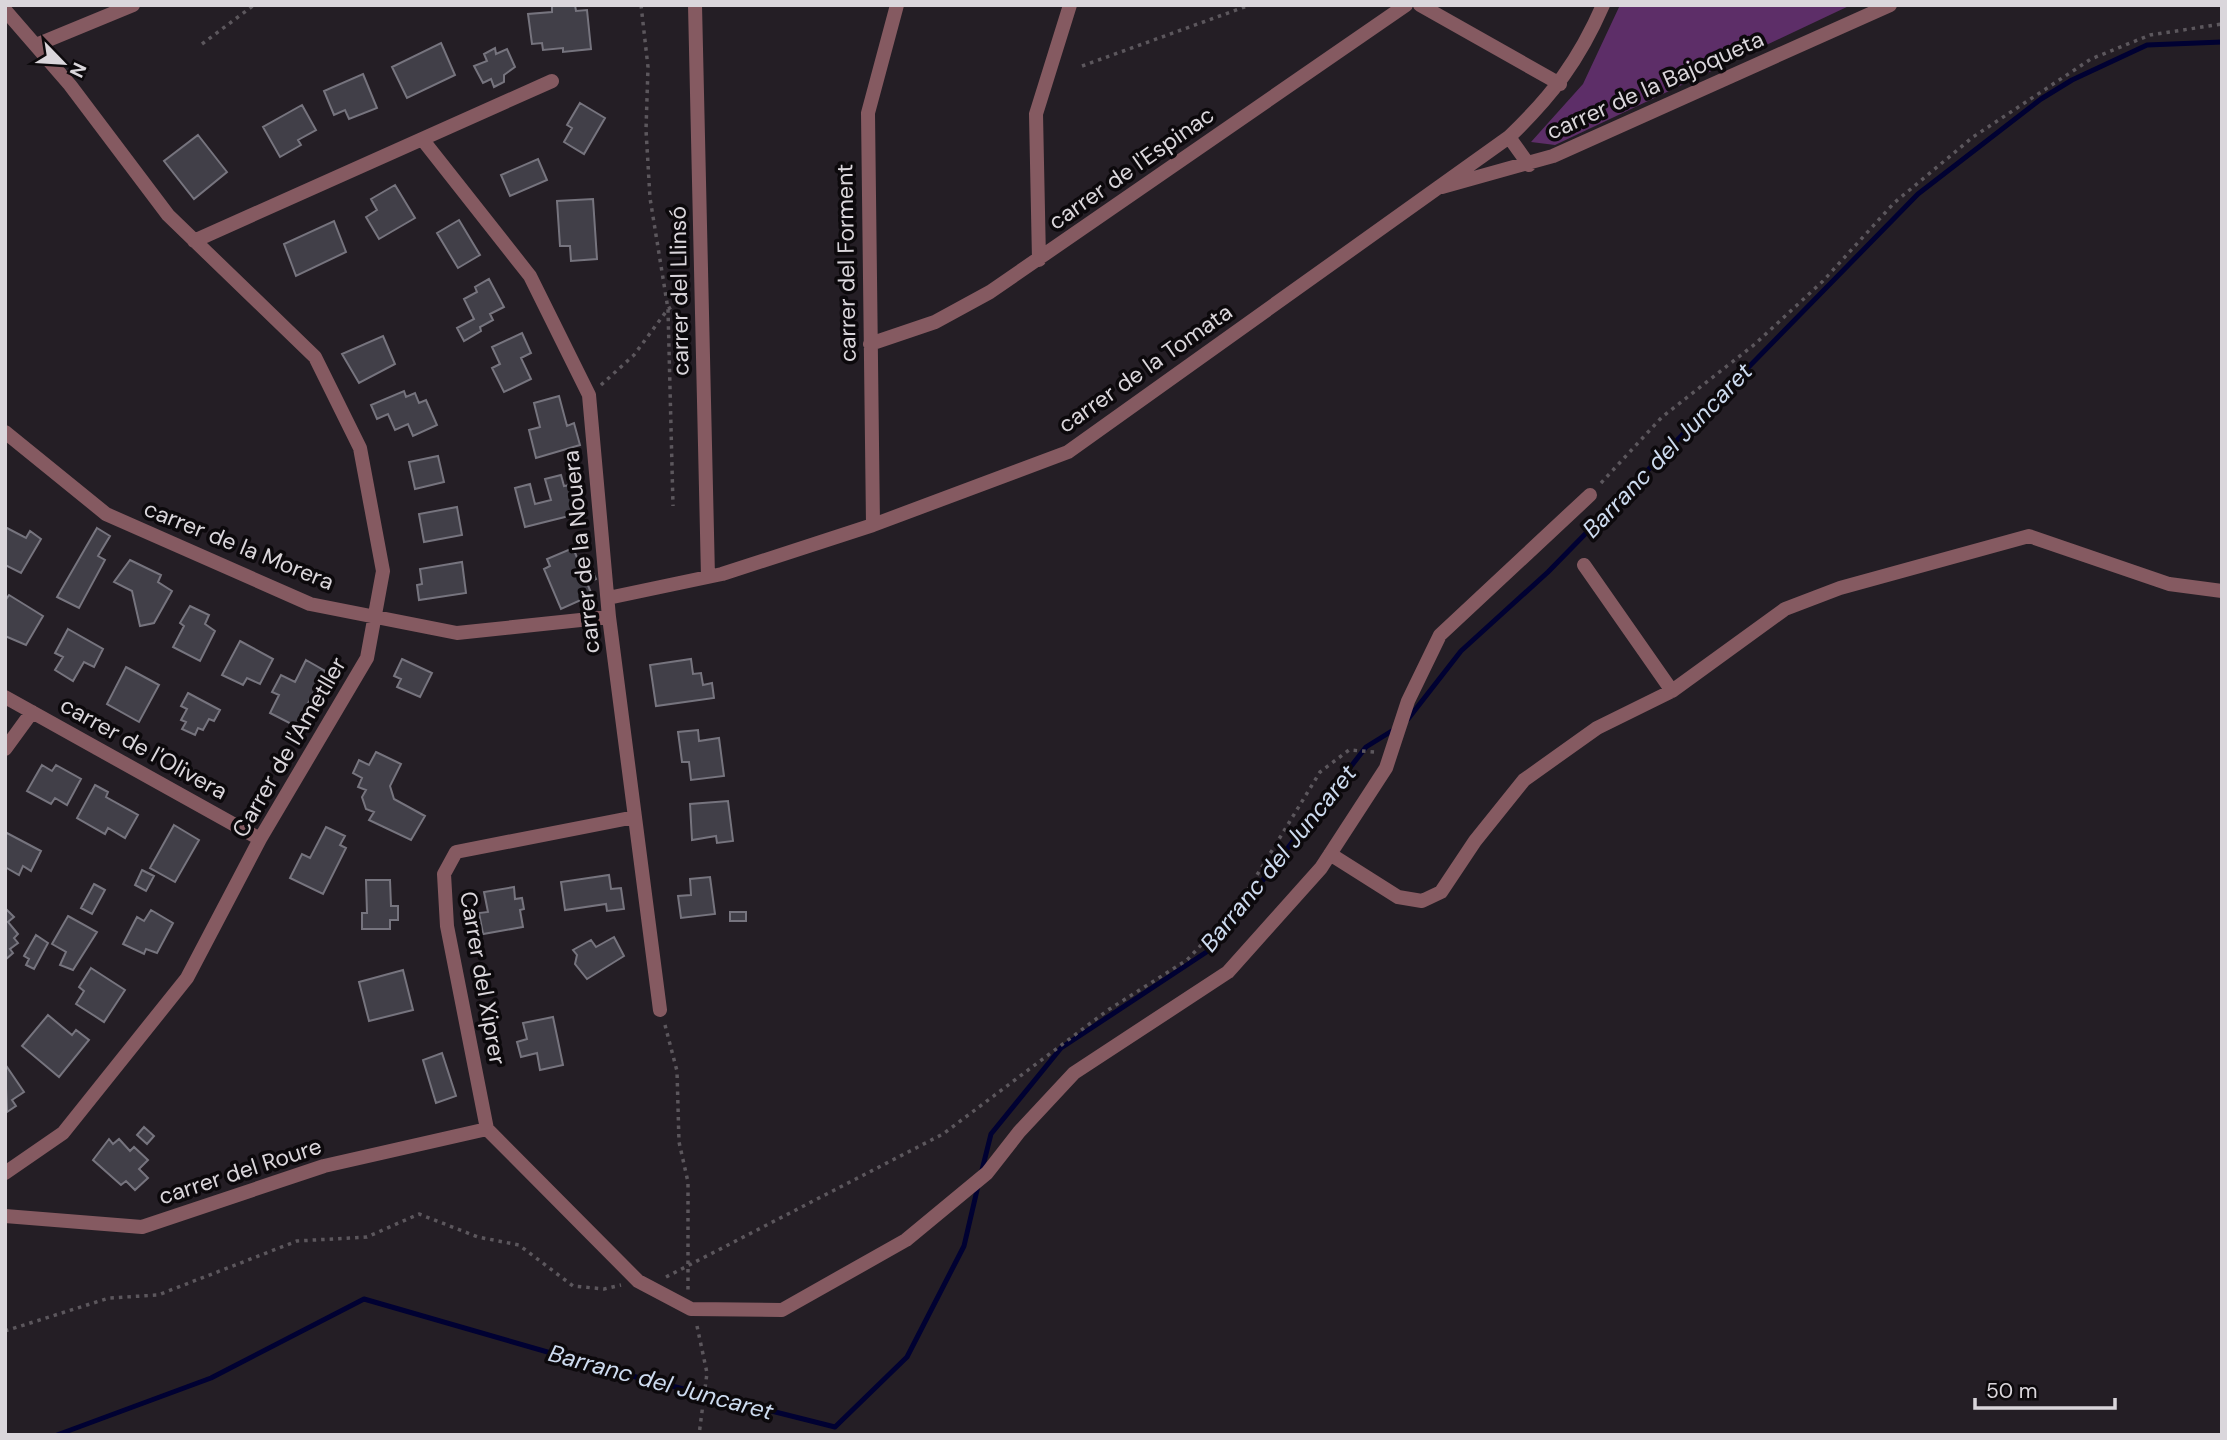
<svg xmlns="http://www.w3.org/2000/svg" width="2227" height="1440" font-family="'DM Sans',sans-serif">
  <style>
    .green { fill: #5d2e68 }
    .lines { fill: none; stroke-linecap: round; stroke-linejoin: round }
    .stream { stroke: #000132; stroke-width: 5 }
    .building { fill: #413f48; stroke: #76747e; stroke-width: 2 }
    .path { stroke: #5c575d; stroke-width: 3.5; stroke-dasharray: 3.5 5; stroke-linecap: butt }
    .minor { stroke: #855a61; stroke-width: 14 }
    .labels { text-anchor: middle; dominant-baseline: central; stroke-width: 7; stroke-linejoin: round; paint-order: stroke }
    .street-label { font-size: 23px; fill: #dad6db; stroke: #0c090c }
    .water-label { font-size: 24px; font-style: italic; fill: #cddbef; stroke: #0c090c }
  </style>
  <rect width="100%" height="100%" fill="#241e25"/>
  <path class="green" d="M1620 5H1851L1555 145 1531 142 1583 84Z"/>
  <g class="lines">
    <path class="stream" d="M1408 719 1461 651 1548 572 1918 194 2041 99 2072 80 2147 45 2222 42
      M981 1174 991 1134 1061 1048 1208 951 1366 747 1395 729
      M57 1435 211 1378 364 1299 624 1374 835 1427 907 1357 964 1246 978 1186"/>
  </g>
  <path class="building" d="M552 5H575L576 11 587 10 591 49 563 52V48L543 50 542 43 532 44 528 14 552 12Z
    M441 43 455 75 407 98 392 67Z
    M495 48 496 54 507 49 515 67 504 75V82L494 87 491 79 483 83 474 66 487 61 484 54Z
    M363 74 377 108 349 119 345 110 334 115 324 91Z
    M580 103 605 118 584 154 564 142 572 128 567 125Z
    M302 105 316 130 298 140 301 145 280 157 263 127Z
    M198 135 227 172 194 199 164 161Z
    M538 159 547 180 510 196 501 175Z
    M395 185 415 218 379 239 366 217 377 210 371 199Z
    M593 199 597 259 571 261 570 246H560L557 201Z
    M459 220 480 255 458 268 437 233Z
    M334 221 346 252 296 276 284 244Z
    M489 279 504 307 490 314 493 320 480 327 481 331 464 341 457 328 474 319 464 299 477 292 475 287Z
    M522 333 531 353 521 358 531 379 504 392 492 368 500 364 492 347Z
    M383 336 395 364 359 383 342 354Z
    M404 391 406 397 415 393 419 403 426 400 437 425 413 436 408 424 395 430 388 414 377 419 371 405Z
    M559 396 567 426 574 423 580 445 536 458 529 430 540 427 534 403Z
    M438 456 444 482 415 489 409 462Z
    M561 475 564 486 570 485 577 514 525 527 515 488 530 484 535 504 551 500 545 479Z
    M457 507 462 535 424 542 419 514Z
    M5 527 26 538 30 531 41 539 21 573 5 565Z
    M97 528 110 536 98 556 105 560 79 608 57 597Z
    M573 548 578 560 586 557 596 579 587 583 592 595 561 609 544 569 550 566 547 559Z
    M130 560 161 575 158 582 172 591 154 623 140 626 132 591 114 582Z
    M462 562 466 593 419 600 417 585 422 584 420 569Z
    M9 595 43 616 26 645 5 636V601Z
    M190 606 209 615 205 624 215 631 200 661 173 647 184 626 180 623Z
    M68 629 103 649 94 667 84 662 73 681 55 670 63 657 55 653Z
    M240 641 273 659 260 684 247 678 243 685 222 675Z
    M402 659 432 673 420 697 397 687 401 679 394 676Z
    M691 659 693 674 701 673 703 685 712 683 714 698 656 706 650 665Z
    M306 660 325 671 304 711 312 715 303 730 270 713 279 695 272 692 281 675 295 682Z
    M126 667 159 685 139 722 107 704Z
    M188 693 220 710 214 721 209 719 203 730 198 728 195 735 182 729 186 722 181 720 187 709 181 706Z
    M698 730 699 741 719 738 724 776 691 780 689 762H682L678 732Z
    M376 752 401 764 390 786 394 799 425 816 411 840 369 820 374 812 366 809 362 797 366 790 358 787 362 778 353 773 359 760 369 765Z
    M42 765 52 771 56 765 81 779 67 805 55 798 51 804 27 791Z
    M95 785 108 792 106 797 138 815 125 838 108 828 105 834 77 818Z
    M728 801 733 841 717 843 716 836 692 840 690 804Z
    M174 825 199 840 175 882 150 868Z
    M326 827 345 836 340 845 346 848 323 894 290 878 302 854 310 858Z
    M5 832 41 851 31 871 23 866 19 875 5 867Z
    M142 870 154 876 146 891 135 885Z
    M609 875 611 889 621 888 624 909 607 911 606 904 565 910 561 882Z
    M710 877 715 914 681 918 678 896 691 895 690 879Z
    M366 880H390L391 906H398V920H390V929H362V913H367Z
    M94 884 105 890 92 914 81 908Z
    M514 887 515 899 522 898 524 909 520 910 523 927 483 934 479 913 488 912 484 892Z
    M5 908 14 917 8 922 18 934 14 938 18 943 10 949 13 953 5 960Z
    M151 910 173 923 157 953 146 949 144 954 123 944 137 917 144 921Z
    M730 912H746V921H730Z
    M68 916 97 932 73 970 60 965 66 952 52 944Z
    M36 935 48 943 34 969 26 965 29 959 24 956Z
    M614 937 624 956 587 979 575 964 577 955 573 950 591 940 596 947Z
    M91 968 125 990 104 1022 76 1004 84 991 79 987Z
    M403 970 413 1010 369 1021 359 982Z
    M48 1015 72 1035 76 1030 89 1040 59 1077 22 1046Z
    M553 1017 563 1065 540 1070 537 1053 521 1057 517 1042 527 1039 523 1023Z
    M442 1053 456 1096 436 1103 423 1060Z
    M5 1064 24 1092 12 1100 16 1106 7 1112Z
    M144 1127 154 1136 147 1144 137 1135Z
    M109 1139 113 1144 119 1139 130 1151 134 1147 148 1160 139 1169 148 1178 135 1190 126 1181 121 1185 93 1160Z"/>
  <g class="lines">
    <path class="path" d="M641 5 648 67 646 130 650 198 668 309 687 298
      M202 44 254 5
      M1082 66 1250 5
      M601 385 634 355 668 309 673 506
      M1601 483 1662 417 1755 344 1823 281 1894 203 1973 137 2091 59 2150 35 2222 24
      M665 1025 677 1071 679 1142 688 1182V1291
      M666 1277 943 1134 1108 1010 1187 960 1238 906 1320 772 1349 750 1375 752
      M697 1326 707 1373 699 1435
      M5 1331 109 1298 158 1295 297 1241 367 1237 419 1214 478 1237 519 1245 573 1286 604 1289 621 1285"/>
    <path class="minor" d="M695 5 708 577
      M1420 5 1560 84
      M5 10 70 85 168 215 315 357 360 448 383 571 367 658 260 839 187 978 63 1133 5 1173
      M36 45 133 5
      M1509 137 1529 165
      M422 139 530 276 589 395 609 617 660 1010
      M1442 187 1553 156 1890 5
      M194 241 552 81
      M1039 260 1036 114 1070 5
      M870 344 935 322 990 292 1406 5
      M5 432 106 514 310 604 457 633 609 617
      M873 525 868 113 897 5
      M1584 565 1672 691
      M608 598 722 574 873 525 1068 452 1509 137C1552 96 1579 60 1603 5
      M5 697 260 839
      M5 749 32 712
      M1330 854 1398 897 1422 901 1441 892 1475 841 1524 780 1597 728 1672 691 1785 609 1840 588 2029 536 2169 584 2222 591
      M487 1129 638 1281 691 1309 782 1310 906 1240 987 1173 1019 1132 1074 1073 1228 972 1321 868 1386 768 1408 701 1440 635 1590 495
      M487 1129 447 926 444 874 456 852 635 817
      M5 1216 142 1227 324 1166 487 1129"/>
  </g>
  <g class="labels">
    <g class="street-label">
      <text transform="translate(1655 85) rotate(-24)">carrer de la Bajoqueta</text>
      <text transform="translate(1131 168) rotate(-35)">carrer de l'Espinac</text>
      <text transform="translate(846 263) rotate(-91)">carrer del Forment</text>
      <text transform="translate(679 291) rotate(-91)">carrer del Llinsó</text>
      <text transform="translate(1145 368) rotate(-35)">carrer de la Tomata</text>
      <text transform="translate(239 545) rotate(22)">carrer de la Morera</text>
      <text transform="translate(581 552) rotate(-96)">carrer de la Nouera</text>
      <text transform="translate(289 747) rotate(-60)">Carrer de l'Ametller</text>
      <text transform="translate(144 748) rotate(29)">carrer de l'Olivera</text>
      <text transform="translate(483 978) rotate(80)">Carrer del Xiprer</text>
      <text transform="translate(240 1171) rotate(-18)">carrer del Roure</text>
    </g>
    <g class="water-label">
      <text transform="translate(1667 450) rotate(-46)">Barranc del Juncaret</text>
      <text transform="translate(1278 858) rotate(-51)">Barranc del Juncaret</text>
      <text transform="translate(661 1382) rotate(15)">Barranc del Juncaret</text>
    </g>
  </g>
  <rect width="2227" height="1440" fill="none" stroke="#dad6db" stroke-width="14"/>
  <g transform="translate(63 63) rotate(115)" stroke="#0c090c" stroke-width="5" paint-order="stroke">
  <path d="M0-5L12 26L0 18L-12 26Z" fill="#dad6db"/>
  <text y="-10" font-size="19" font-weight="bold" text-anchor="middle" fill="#dad6db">N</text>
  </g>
  <path d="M1975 1398v10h140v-10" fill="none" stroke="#dad6db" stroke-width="3.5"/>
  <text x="1986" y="1398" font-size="21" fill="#dad6db" stroke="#0c090c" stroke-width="5" paint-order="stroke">50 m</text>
</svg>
